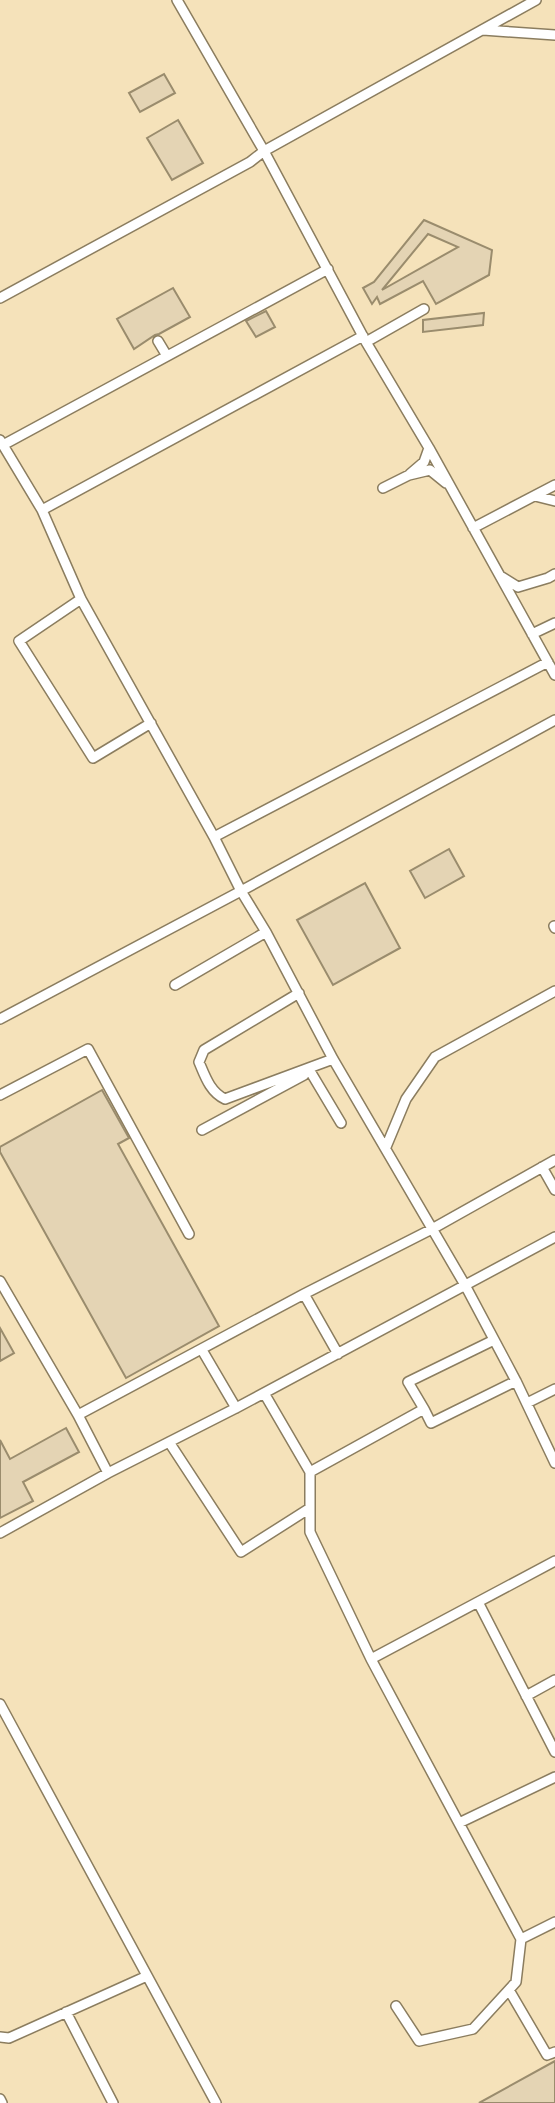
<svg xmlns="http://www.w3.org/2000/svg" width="555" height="2103" font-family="'Varela Round',sans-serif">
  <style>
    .built { fill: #f5e2ba }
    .building { fill: #e4d4b4; stroke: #9a8c6d; stroke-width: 2; fill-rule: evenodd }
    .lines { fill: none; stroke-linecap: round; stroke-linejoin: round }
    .lane-casing { stroke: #8b7d5f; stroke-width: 12 }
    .lane { stroke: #fff; stroke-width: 9 }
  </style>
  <rect width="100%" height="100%" fill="#ffefce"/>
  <path class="built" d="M0 0H555V2103H0Z"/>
  <path class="building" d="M164 74 175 93 140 112 129 93Z
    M178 120 203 163 172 180 147 138Z
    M424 220 492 250 489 275 436 304 423 281 380 304 377 297 372 304 363 288 374 282ZM428 234 458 247 382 290Z
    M173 288 190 317 159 334 155 335 134 349 117 319Z
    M266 311 275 327 256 337 246 321Z
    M484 313 483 325 423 332V320Z
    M449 849 464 876 425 898 410 871Z
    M365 883 400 948 333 985 297 920Z
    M102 1090 129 1138 118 1144 219 1326 126 1378 0 1152V1147Z
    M0 1328 14 1353 0 1361Z
    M66 1428 79 1452 23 1482 33 1501 0 1518V1440L10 1459Z
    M555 2061V2103H479Z"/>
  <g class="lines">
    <g class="lane-casing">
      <path id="lane" d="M177 0 264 151 366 342 429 448 555 675
        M483 30 555 35
        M0 298 250 162 264 151 536 0
        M158 341 167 356
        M366 342 424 309
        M0 440 42 510 81 599 214 837 241 891 266 932 333 1059 465 1285 516 1381 555 1463
        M3 445 328 269
        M410 474 424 462 429 448
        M383 488 409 475 430 470 446 483
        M535 496 555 501
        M42 510 363 336
        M473 528 555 485
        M502 577 518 587 548 578 555 574
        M81 599 19 641 93 758 151 723
        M532 634 555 623
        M214 837 548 662
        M554 926 555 928
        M175 985 266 932
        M299 993 204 1050 199 1062C205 1076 210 1092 225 1099L333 1059
        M0 1019 241 891 555 720
        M310 1071 341 1123
        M0 1095 88 1049 189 1234
        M202 1130 304 1075
        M386 1147 406 1099 435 1057 555 991
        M542 1167 555 1190
        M0 1281 78 1415 108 1473
        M304 1294 338 1354
        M202 1350 236 1408
        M516 1381 431 1423 424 1409 310 1472V1532L371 1659 521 1939
        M264 1393 310 1472
        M527 1403 555 1389
        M424 1409 408 1382 494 1340
        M78 1415 304 1294 432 1229 555 1160
        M169 1442 241 1552 310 1508
        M0 1533 108 1473 236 1408 555 1237
        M478 1602 555 1752
        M371 1659 555 1561
        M526 1696 555 1680
        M0 1704 216 2103
        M459 1823 555 1777
        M509 1990 547 2055 555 2052
        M396 2006 419 2041 473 2029 516 1982 521 1939 555 1922
        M66 2012 113 2103
        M0 2037 9 2038 147 1976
        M0 2099 2 2103"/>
    </g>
    <use href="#lane" class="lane"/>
  </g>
</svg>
